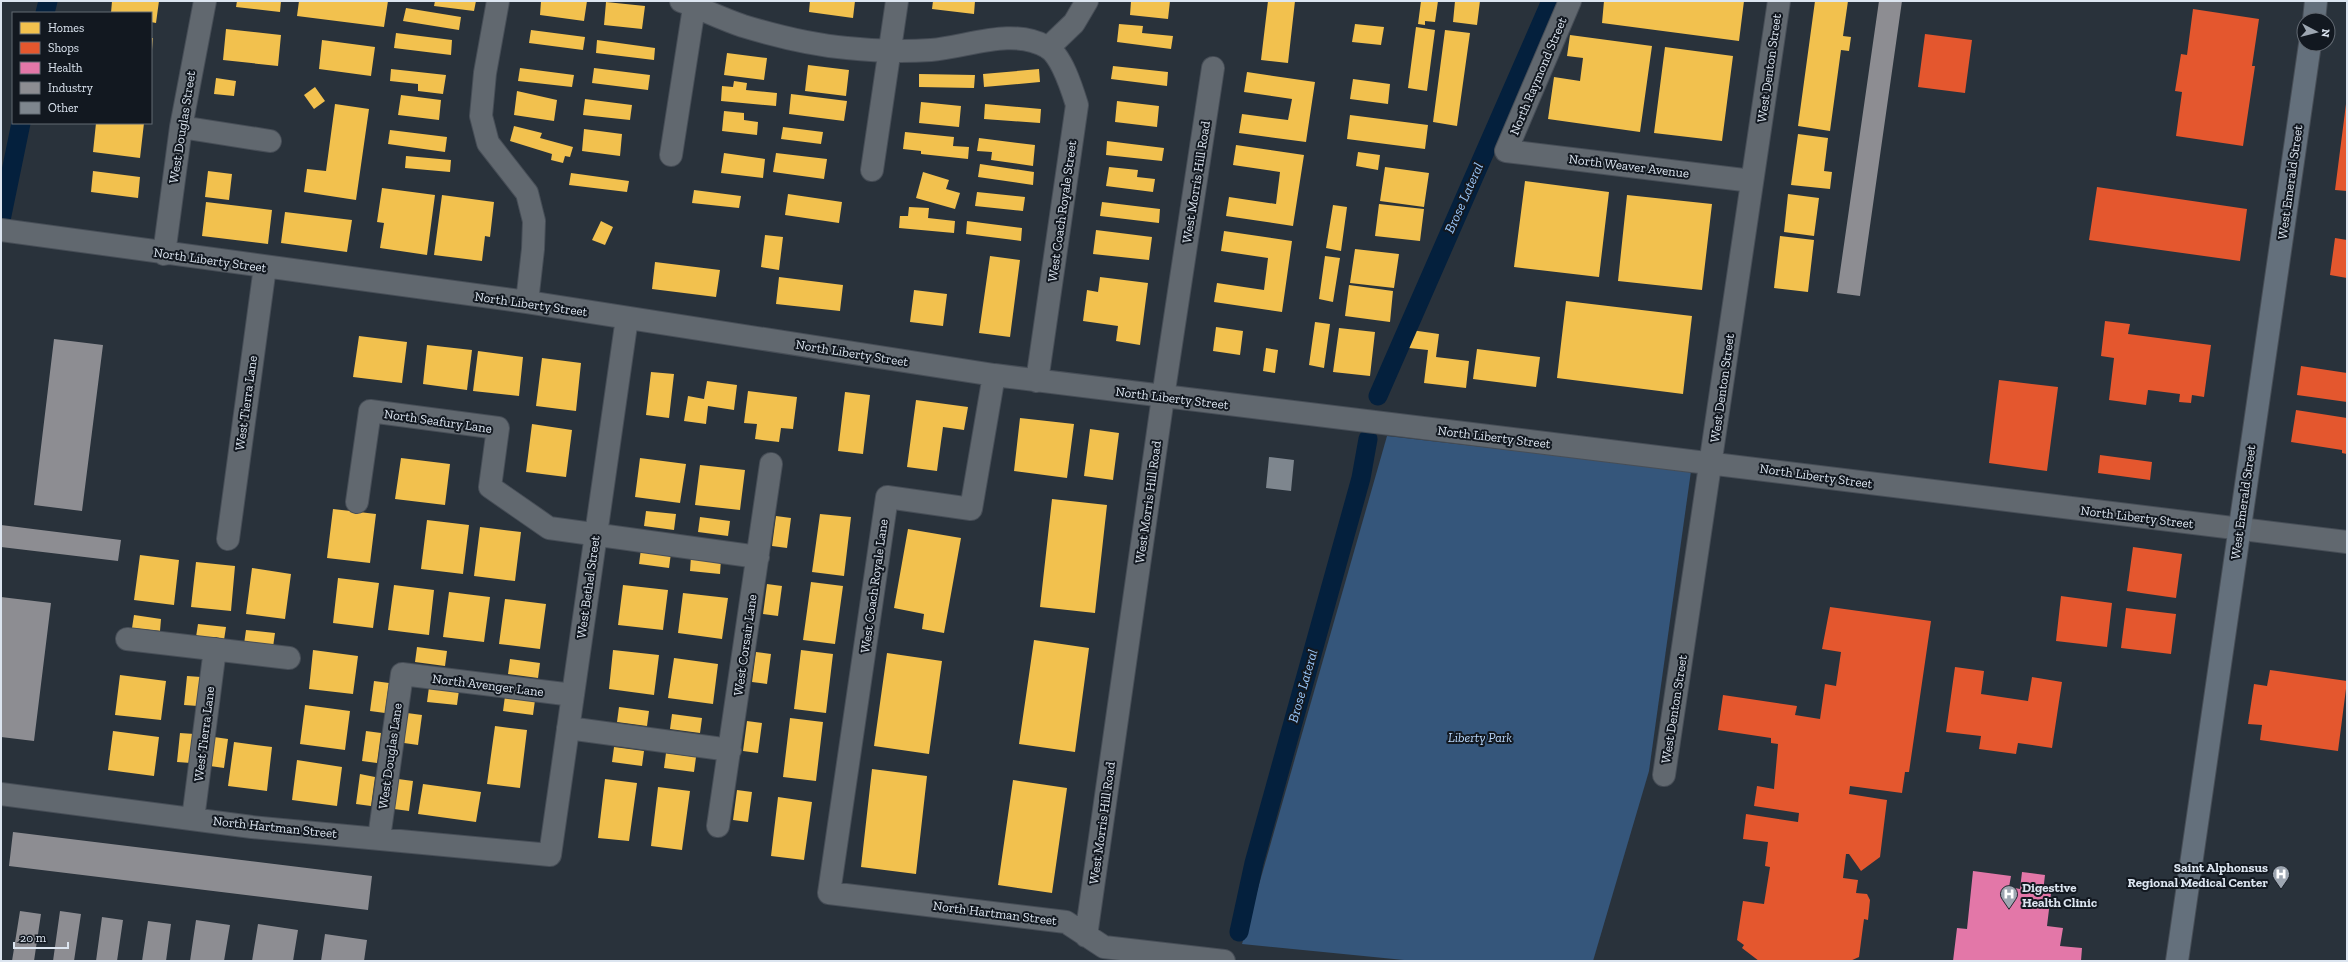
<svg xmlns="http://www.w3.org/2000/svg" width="2348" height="962" font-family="'Zilla Slab',serif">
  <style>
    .green { fill: #35567b }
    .homes { fill: #f2c14e }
    .shops { fill: #e4572e }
    .health { fill: #e377a8 }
    .industry { fill: #8d8d92 }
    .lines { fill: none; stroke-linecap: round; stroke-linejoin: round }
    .canal { stroke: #04203d; stroke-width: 19 }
    .building { fill: #7e868e }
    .minor-casing { stroke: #474e57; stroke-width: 24 }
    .major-casing { stroke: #474e57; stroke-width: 24 }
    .minor { stroke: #61686f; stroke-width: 22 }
    .major { stroke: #64707c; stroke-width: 22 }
    .labels { text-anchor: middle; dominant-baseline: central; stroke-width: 4; stroke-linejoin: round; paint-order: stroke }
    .street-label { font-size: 13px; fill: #dce5f0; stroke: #121820 }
    .park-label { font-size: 13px; font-style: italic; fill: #bbd9fc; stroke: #121820 }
    .poi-label { font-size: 13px; font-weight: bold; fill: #dce5f0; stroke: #121820; text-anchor: end }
    .water-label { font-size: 14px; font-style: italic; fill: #98c5f8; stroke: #121820 }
  </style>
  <rect width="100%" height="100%" fill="#29323b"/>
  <path class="green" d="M1387 436 1691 471 1649 771 1593 961H1414L1242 944Z"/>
  <path class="homes" d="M112 1H159L156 23 151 22V13H111Z
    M237 1H281L280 12 236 7Z
    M299 1H388L384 27 297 16Z
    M435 1H476L474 11 434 6Z
    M541 1H587L584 21 540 15Z
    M810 1H855L853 18 809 12Z
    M933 1H975L974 14 932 9Z
    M1131 1H1170L1168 19 1130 15Z
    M1268 1H1295L1288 63 1261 60Z
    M1421 1H1438L1435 22 1425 21V25L1418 24Z
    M1455 1H1480L1477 25 1453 22Z
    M1604 1H1744L1739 41 1602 23Z
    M1815 1H1848L1843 36 1851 37 1849 51 1841 50 1830 131 1798 126Z
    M606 2 645 6 642 29 604 25Z
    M406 8 461 17 459 30 403 21Z
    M1119 24 1143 26 1142 33 1173 36 1171 49 1117 42Z
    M1355 24 1384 27 1381 45 1352 42Z
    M1416 27 1435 30 1427 91 1408 88Z
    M226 29 281 35 278 66 223 60Z
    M531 30 585 37 583 50 529 43Z
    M1445 30 1470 33 1457 126 1433 122Z
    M396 33 452 40 451 55 394 48Z
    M1570 35 1652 46 1640 132 1548 119 1554 77 1580 81 1583 58 1567 56Z
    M151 38H153L152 50H151Z
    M322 40 375 47 371 76 319 69Z
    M597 40 655 48 654 60 596 53Z
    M1665 47 1733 56 1722 141 1654 133Z
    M727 53 767 58 764 80 724 75Z
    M808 65 849 70 846 96 805 91Z
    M1113 66 1168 72 1167 86 1111 79Z
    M520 68 574 75 572 87 518 81Z
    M594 68 650 75 648 90 592 83Z
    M391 69 446 75 443 94 418 91V84L390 81Z
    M1039 69 1040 82 984 87 983 74Z
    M1247 72 1315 82 1306 142 1239 133 1242 114 1288 120 1292 99 1244 92Z
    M919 74 975 75 974 88 919 87Z
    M216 78 236 81 234 96 214 94Z
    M1353 79 1390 84 1388 104 1350 99Z
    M734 81 747 83 746 90 777 93 776 106 721 101 722 86 733 87Z
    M315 87 325 101 314 109 304 95Z
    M517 91 557 100 554 121 514 115Z
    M791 94 847 101 844 121 789 114Z
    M401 95 441 100 439 120 398 115Z
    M585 99 632 105 630 120 583 115Z
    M1117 101 1159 106 1157 127 1115 122Z
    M921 102 961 106 959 127 919 123Z
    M335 104 369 109 356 200 304 192 307 169 326 171Z
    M985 104 1041 109 1040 123 984 119Z
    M724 111 744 113V120L758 122 757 135 722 131Z
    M1350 115 1428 125 1425 149 1347 139Z
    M96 123H144L140 158 93 152Z
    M514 126 542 133 540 138 573 147 570 157 565 156 563 163 551 160 552 154 510 141Z
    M783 127 823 132 821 144 781 139Z
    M584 129 622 134 620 156 582 151Z
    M390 130 447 137 445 152 388 144Z
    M905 132 954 137 953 146 969 147 968 159 921 154V151L903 149Z
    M1798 134 1828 138 1824 171 1832 172 1830 189 1791 185Z
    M979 138 1035 145 1033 166 991 160 992 152 977 151Z
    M1107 141 1164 148 1162 161 1106 155Z
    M1236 145 1304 155 1293 226 1226 216 1229 197 1276 204 1280 172 1233 165Z
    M1358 152 1380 155 1378 170 1356 166Z
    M724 153 765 159 763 178 721 173Z
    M776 153 827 159 824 179 773 172Z
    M406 156 451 160 450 172 405 168Z
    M980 164 1034 172 1033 185 978 177Z
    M1109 167 1138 170 1137 177 1155 179 1153 192 1106 186Z
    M1385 167 1429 173 1424 207 1380 201Z
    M93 171 140 177 138 198 91 192Z
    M208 171 232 174 229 200 205 197Z
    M923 172 949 180 946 189 960 193 955 209 916 198Z
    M571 173 629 181 627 192 569 185Z
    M1525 181 1609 192 1599 277 1514 267Z
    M382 188 435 195 427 255 380 248 384 223 377 222Z
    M694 190 741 196 739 208 692 203Z
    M977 192 1025 197 1023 211 975 206Z
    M788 194 842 202 839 223 785 215Z
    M1788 194 1819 198 1814 236 1784 232Z
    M442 195 494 202 490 237 485 236 482 261 434 255Z
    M1627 195 1712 204 1702 290 1618 281Z
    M206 202 272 210 268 244 202 236Z
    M1102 202 1160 209 1159 223 1100 216Z
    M1379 204 1424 209 1420 241 1375 236Z
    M1333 205 1347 207 1341 251 1326 248Z
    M909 207 929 208 928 218 955 221 954 233 899 228 900 216H908Z
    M285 212 352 220 347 252 281 243Z
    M601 221 613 227 605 245 592 240Z
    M967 221 1022 228 1021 241 966 234Z
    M1096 230 1152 237 1149 260 1093 254Z
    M1224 231 1292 241 1282 312 1214 302 1217 283 1264 290 1268 258 1221 251Z
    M765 235 783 237 779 270 761 267Z
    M1780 236 1814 240 1808 292 1774 288Z
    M1355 249 1399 254 1394 288 1350 283Z
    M990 256 1020 260 1010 337 979 333Z
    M1325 256 1340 258 1333 302 1319 299Z
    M655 262 720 270 716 297 652 289Z
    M779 277 843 285 840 311 776 304Z
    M1100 277 1148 283 1140 345 1116 341 1118 326 1083 321 1087 290 1098 292Z
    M1349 285 1393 291 1390 322 1345 316Z
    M914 290 947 294 943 326 910 322Z
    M1566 301 1692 316 1683 394 1557 378Z
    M1315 322 1330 324 1324 368 1309 365Z
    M1216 327 1243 331 1240 355 1213 351Z
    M1339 328 1375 332 1370 376 1333 372Z
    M1411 330 1439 334 1436 357 1469 361 1466 388 1424 383 1428 350 1409 348Z
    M359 336 407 342 402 383 353 377Z
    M427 345 472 350 467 390 423 384Z
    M1266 348 1278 350 1275 373 1263 371Z
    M1477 349 1540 357 1536 387 1473 379Z
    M478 351 523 357 519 396 473 391Z
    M542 358 581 363 576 411 536 406Z
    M651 372 674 374 669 418 646 415Z
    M707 381 737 385 734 410 708 406 706 424 684 421 688 396 704 399Z
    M748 391 797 397 793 429 781 428 779 442 755 439 757 424 744 423Z
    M845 392 870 395 863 454 838 451Z
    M916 400 968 407 964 430 943 427 937 471 907 467Z
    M1020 418 1074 424 1067 478 1014 471Z
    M532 424 572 430 566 477 526 472Z
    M1090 429 1119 433 1113 480 1084 476Z
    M401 458 450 464 445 505 395 499Z
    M640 458 686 464 680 503 635 497Z
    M700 465 745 470 740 510 695 505Z
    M1052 499 1107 505 1095 613 1040 607Z
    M333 509 376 514 370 563 327 558Z
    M646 511 676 514 674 530 644 526Z
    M820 514 851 517 844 576 812 572Z
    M776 516 791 518 787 548 772 546Z
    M700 517 730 521 728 536 698 532Z
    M427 520 469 525 463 574 421 569Z
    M480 527 521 532 515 581 474 576Z
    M908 529 961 538 944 633 922 629 924 614 894 608Z
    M641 549 671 553 669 568 639 564Z
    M140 555 179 560 174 605 134 600Z
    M691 556 721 559 720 574 690 571Z
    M196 562 235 566 231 611 191 607Z
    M252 568 291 574 285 619 246 614Z
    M338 578 379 583 373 628 333 623Z
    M811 582 843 586 835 644 803 640Z
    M767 584 782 586 778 616 763 614Z
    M394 585 434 590 429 635 388 630Z
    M623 585 668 590 663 630 618 625Z
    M449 592 490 597 484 642 443 637Z
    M683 593 728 598 722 639 678 633Z
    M505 599 546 604 540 649 499 644Z
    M134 615 161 619 160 631 132 628Z
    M198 624 226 627 224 640 196 637Z
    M246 630 275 633 273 647 244 644Z
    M1034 640 1089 648 1075 752 1019 744Z
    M417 647 447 651 445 666 415 662Z
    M313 650 358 656 353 694 309 689Z
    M613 650 659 655 654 695 609 689Z
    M801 650 833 654 826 713 794 709Z
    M756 652 771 654 767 684 752 682Z
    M887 653 942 661 929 754 874 746Z
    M674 658 718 664 713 704 668 698Z
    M510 659 540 663 538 678 508 674Z
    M120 675 166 681 161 720 115 715Z
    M187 676 201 677 198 706 184 705Z
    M374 681 389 683 385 713 370 711Z
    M429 687 459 690 457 705 427 702Z
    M505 696 535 700 533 715 503 711Z
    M305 705 350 711 345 750 300 744Z
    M619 707 649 711 647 726 617 722Z
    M407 713 422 715 418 745 404 743Z
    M672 714 702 718 700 733 670 729Z
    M790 718 823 722 816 781 783 777Z
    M747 721 762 723 758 753 743 751Z
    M495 726 527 730 520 788 487 784Z
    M113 731 159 737 154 776 108 770Z
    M366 731 381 733 377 763 362 761Z
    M180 733 194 734 191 763 177 762Z
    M214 737 228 739 224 768 210 766Z
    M234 742 272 747 267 791 228 786Z
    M614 747 644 751 642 766 612 762Z
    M666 753 696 757 694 772 664 768Z
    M297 760 342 767 337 806 292 800Z
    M872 769 927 776 916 874 861 867Z
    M360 774 375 777 371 806 356 804Z
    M398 779 413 781 409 811 394 809Z
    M605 779 637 783 629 841 598 838Z
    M1013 780 1067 788 1052 893 998 885Z
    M423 784 481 792 476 822 418 814Z
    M658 787 690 791 682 850 651 846Z
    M737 790 752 792 748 822 733 820Z
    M778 797 812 802 804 860 771 856Z"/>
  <path class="shops" d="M2193 9 2259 19 2252 66H2255L2243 146 2176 136 2182 92 2175 91 2181 54 2187 55Z
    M1925 34 1972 40 1965 93 1918 87Z
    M2346 104H2347V191L2335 190Z
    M2097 187 2247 209 2240 261 2089 240Z
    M2335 238 2347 240V278L2330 275Z
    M2105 321 2130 324 2128 334 2211 345 2204 397 2192 395 2191 403 2179 402 2180 394 2148 390 2146 405 2109 400 2114 358 2101 356Z
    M2301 366 2347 373V402L2297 395Z
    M1999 380 2058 387 2047 471 1989 463Z
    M2296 410 2347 418V454L2342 453V450L2291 442Z
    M2100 455 2152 462 2150 480 2098 473Z
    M2133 547 2182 554 2176 598 2127 591Z
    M2061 596 2112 603 2107 647 2056 641Z
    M1830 607 1931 621 1909 772H1905L1902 793 1850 786 1849 794 1887 800 1880 857 1861 871 1849 854H1846L1843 878 1858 880 1856 893 1867 894 1870 900 1868 920 1864 919 1859 957 1850 961H1759L1742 948 1744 945 1737 940 1743 901 1764 904 1770 867 1765 866 1768 842 1743 839 1746 814 1798 822 1799 813 1754 806 1757 786 1774 789 1778 744 1771 743V738L1718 730 1723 695 1797 706 1795 715 1820 719 1825 684 1836 686 1841 652 1822 649Z
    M2126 608 2176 614 2171 654 2121 648Z
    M1955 667 1984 671 1981 694 2028 701 2032 677 2062 682 2052 748 2018 743 2016 754 1979 749 1981 736 1946 732Z
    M2270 670 2347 681 2338 751 2260 740 2262 725 2248 724 2254 684 2267 686Z"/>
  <path class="health" d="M1973 871 2011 876 2009 887 2020 889 2022 872 2045 875 2043 892 2051 893 2047 926 2063 928 2060 946 2082 948 2081 961H1953L1957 928 1967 929Z"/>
  <path class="industry" d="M1879 1H1902L1860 296 1837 293Z
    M54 339 103 345 82 511 34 505Z
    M1 525 121 540 118 561 1 547Z
    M1 597 51 603 34 741 1 737Z
    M13 832 372 876 368 910 9 866Z
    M20 911 41 914 34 961H12Z
    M60 911 81 914 74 961H53Z
    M102 917 123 920 117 961H96Z
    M196 920 230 925 224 961H190Z
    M148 921 171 924 166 961H142Z
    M258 924 298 930 293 961H252Z
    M325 934 367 940 364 961H321Z"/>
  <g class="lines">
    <path class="canal" d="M45 13 48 1
      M1 220 21 123
      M1378 396 1551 1
      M1239 932 1254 863 1361 478 1368 439"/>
  </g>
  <path class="building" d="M1269 457 1294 460 1291 491 1266 488Z"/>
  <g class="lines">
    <g class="minor-casing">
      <path id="minor" d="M498 1 485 73 481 116 488 143 527 193 534 221 533 249 527 302
        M681 1C702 9 722 19 743 26 776 36 812 45 847 48 874 51 903 52 931 50 968 47 1012 27 1047 47 1062 56 1072 89 1077 105L1037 381
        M1570 1 1506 151 1752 181
        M1048 48 1074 23 1087 1
        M181 127 270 141
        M671 155 695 1
        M872 170 897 1
        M1 230 527 302 994 375 2347 542
        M164 254 181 127 205 1
        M994 375 971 509 887 497 829 893 1066 922 1104 947 1224 961
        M357 502 370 411 498 428 490 487 549 528 758 557
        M228 539 265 267
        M127 639 289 658
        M568 728 730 750
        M1664 775 1779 1
        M1 794 252 827 550 855 627 318
        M193 819 215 649
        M718 826 771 464
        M379 838 402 674 573 695
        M1086 936 1163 397 1213 68"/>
    </g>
    <g class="major-casing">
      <path id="major" d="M2314 20 2316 1
        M2177 961 2310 44"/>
    </g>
    <use href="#minor" class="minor"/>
    <use href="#major" class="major"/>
  </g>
  <defs>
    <g id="hospital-pin" transform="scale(0.9)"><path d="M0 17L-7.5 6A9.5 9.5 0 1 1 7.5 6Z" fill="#9da6b1" stroke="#121820"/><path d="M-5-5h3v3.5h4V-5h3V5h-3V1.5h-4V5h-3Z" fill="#fff"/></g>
  </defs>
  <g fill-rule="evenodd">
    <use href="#hospital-pin" x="2281" y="874"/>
    <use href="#hospital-pin" x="2009" y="894"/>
  </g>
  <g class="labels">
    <g class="street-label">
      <text transform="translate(1769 68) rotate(-82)">West Denton Street</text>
      <text transform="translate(1538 76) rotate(-67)">North Raymond Street</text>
      <text transform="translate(182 127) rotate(-81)">West Douglas Street</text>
      <text transform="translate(1629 166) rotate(7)">North Weaver Avenue</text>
      <text transform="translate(1196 182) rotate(-81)">West Morris Hill Road</text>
      <text transform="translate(2290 182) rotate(-82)">West Emerald Street</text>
      <text transform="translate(1062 211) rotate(-82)">West Coach Royale Street</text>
      <text transform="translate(210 260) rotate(8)">North Liberty Street</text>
      <text transform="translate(531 304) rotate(8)">North Liberty Street</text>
      <text transform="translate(852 353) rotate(9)">North Liberty Street</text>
      <text transform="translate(1722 388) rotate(-82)">West Denton Street</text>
      <text transform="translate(1172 398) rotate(7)">North Liberty Street</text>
      <text transform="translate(246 403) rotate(-82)">West Tierra Lane</text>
      <text transform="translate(438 421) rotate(8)">North Seafury Lane</text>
      <text transform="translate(1494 437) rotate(7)">North Liberty Street</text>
      <text transform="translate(1816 476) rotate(8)">North Liberty Street</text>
      <text transform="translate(1148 502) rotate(-82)">West Morris Hill Road</text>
      <text transform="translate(2243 502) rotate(-82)">West Emerald Street</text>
      <text transform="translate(2137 517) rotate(7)">North Liberty Street</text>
      <text transform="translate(874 586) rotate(-82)">West Coach Royale Lane</text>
      <text transform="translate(588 587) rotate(-82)">West Bethel Street</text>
      <text transform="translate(745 645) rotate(-82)">West Corsair Lane</text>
      <text transform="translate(488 685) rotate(7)">North Avenger Lane</text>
      <text transform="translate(1674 709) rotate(-81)">West Denton Street</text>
      <text transform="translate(204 734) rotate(-83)">West Tierra Lane</text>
      <text transform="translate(390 756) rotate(-82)">West Douglas Lane</text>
      <text transform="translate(1102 823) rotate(-82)">West Morris Hill Road</text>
      <text transform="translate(275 827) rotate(6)">North Hartman Street</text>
      <text transform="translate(995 913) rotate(7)">North Hartman Street</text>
    </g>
    <g class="park-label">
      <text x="1480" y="737">Liberty Park</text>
    </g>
    <g class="poi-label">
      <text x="2268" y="867">Saint Alphonsus<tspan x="2268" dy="15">Regional Medical Center</tspan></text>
      <text x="2022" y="887" text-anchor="start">Digestive<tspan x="2022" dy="15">Health Clinic</tspan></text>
    </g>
    <g class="water-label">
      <text transform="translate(1464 198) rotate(-66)">Brose Lateral</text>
      <text transform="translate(1303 686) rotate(-74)">Brose Lateral</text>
    </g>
  </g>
  <rect width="2348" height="962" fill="none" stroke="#dce5f0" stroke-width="4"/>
  <rect x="12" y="12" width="140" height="112" fill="#121820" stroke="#636a73"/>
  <rect x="20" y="22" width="20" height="12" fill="#f2c14e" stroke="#636a73"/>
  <text x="48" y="32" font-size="12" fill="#dce5f0">Homes</text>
  <rect x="20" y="42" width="20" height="12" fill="#e4572e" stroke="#636a73"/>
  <text x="48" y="52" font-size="12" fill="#dce5f0">Shops</text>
  <rect x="20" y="62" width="20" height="12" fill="#e377a8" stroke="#636a73"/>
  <text x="48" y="72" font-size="12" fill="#dce5f0">Health</text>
  <rect x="20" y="82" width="20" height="12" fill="#8d8d92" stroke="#636a73"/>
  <text x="48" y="92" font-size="12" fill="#dce5f0">Industry</text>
  <rect x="20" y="102" width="20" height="12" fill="#7e868e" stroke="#636a73"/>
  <text x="48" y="112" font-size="12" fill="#dce5f0">Other</text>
  <g transform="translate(2316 32) rotate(97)"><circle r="19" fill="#121820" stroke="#636a73"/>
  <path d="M0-3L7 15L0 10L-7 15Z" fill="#9da6b1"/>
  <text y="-6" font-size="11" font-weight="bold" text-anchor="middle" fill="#dce5f0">N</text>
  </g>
  <path d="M14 942v6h54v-6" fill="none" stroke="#dce5f0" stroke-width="2"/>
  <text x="20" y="942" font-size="12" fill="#dce5f0" stroke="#121820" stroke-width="3" paint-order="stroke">20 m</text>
</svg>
